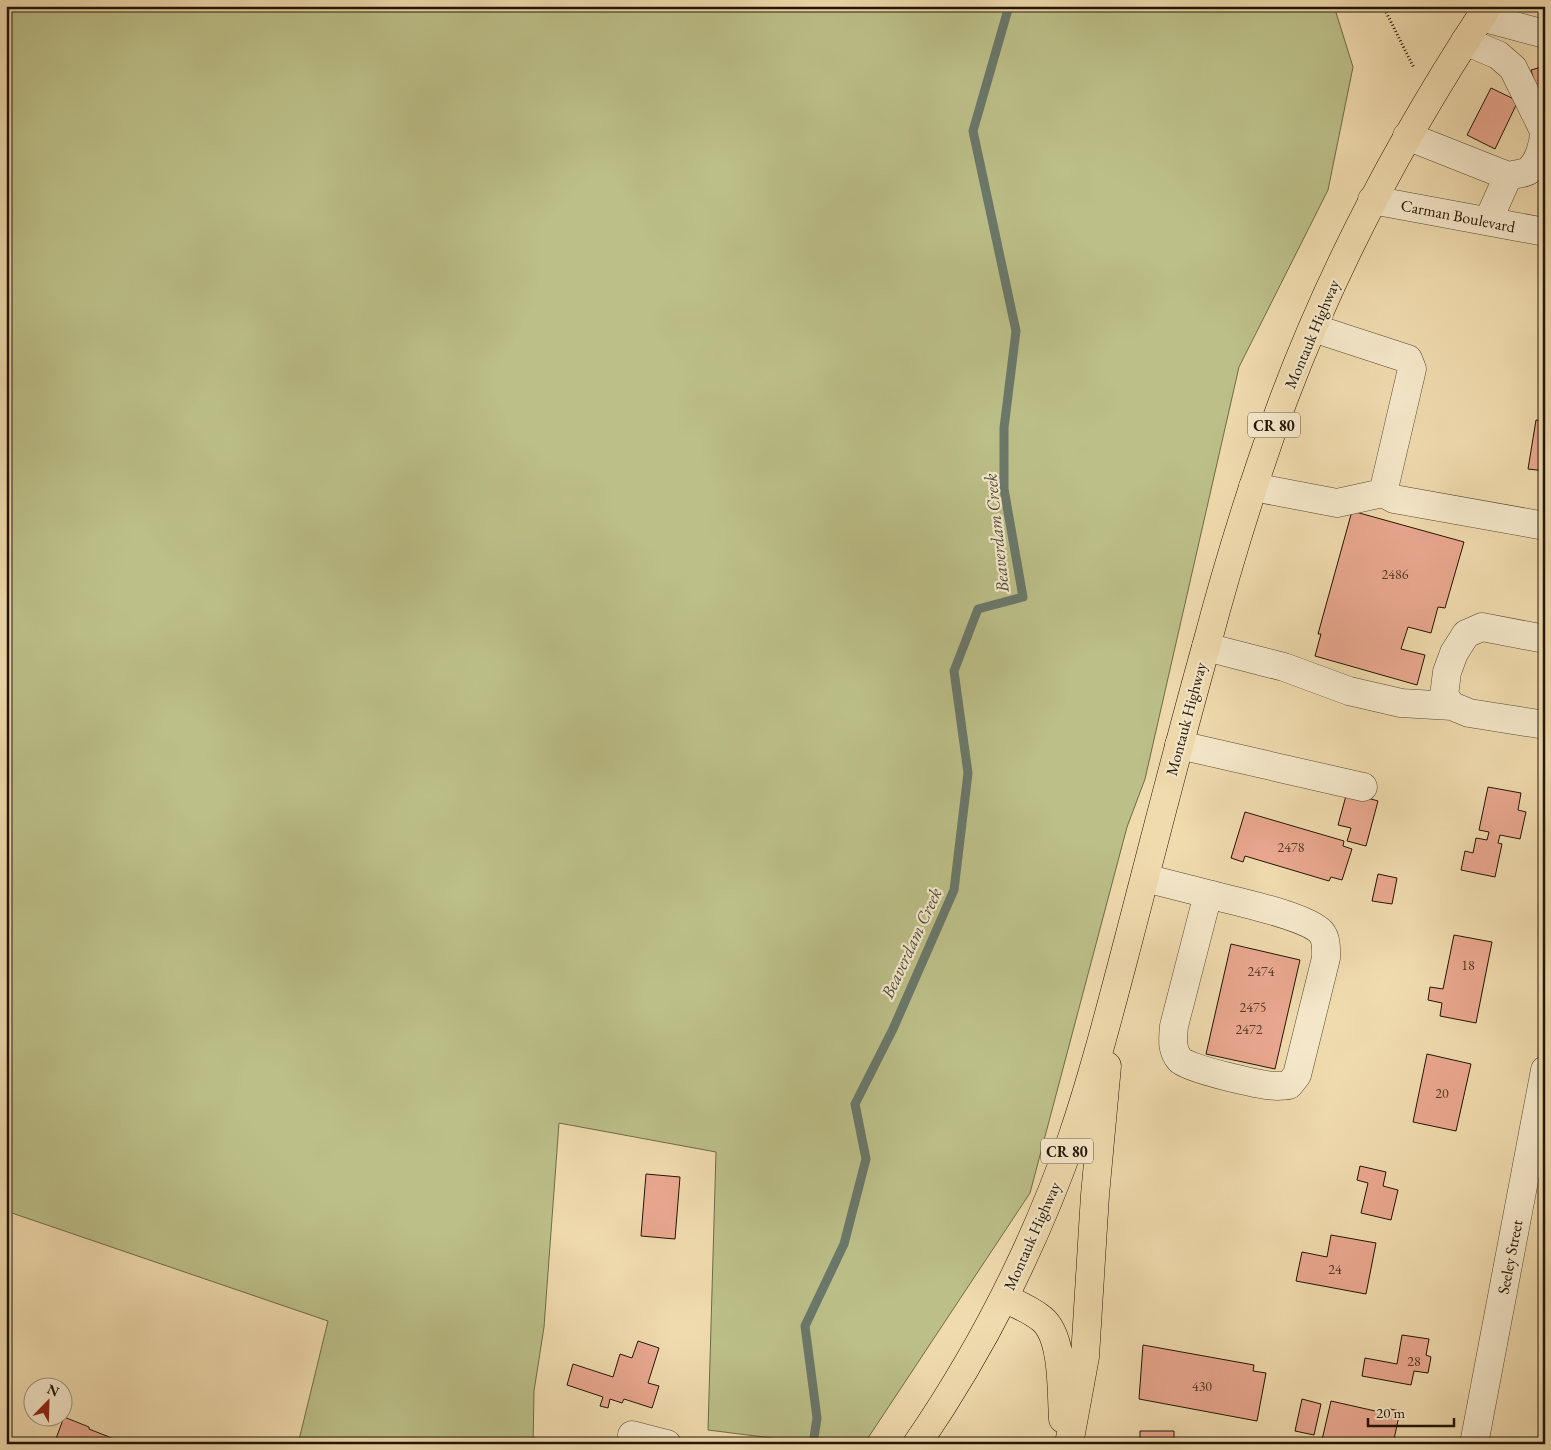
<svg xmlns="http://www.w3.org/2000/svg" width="1551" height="1450" font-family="'EB Garamond',serif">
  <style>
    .green { fill: #bcbf88; stroke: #6e6a46 }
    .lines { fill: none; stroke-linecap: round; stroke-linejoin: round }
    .stream { stroke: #6a786a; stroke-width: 9 }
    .building { fill: #eaa890; stroke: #211404 }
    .minor-casing { stroke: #55462e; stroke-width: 29 }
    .major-casing { stroke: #211404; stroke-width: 29 }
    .path { stroke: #211404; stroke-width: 3; stroke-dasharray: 1 2.5; stroke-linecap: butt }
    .minor { stroke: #f5e8ca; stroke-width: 28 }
    .major { stroke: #f0dbae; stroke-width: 28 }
    .labels { text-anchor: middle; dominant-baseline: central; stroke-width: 4.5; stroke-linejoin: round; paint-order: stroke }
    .number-label { font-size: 14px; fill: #533927 }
    .shield { fill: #f5e8ca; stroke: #61543f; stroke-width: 1 }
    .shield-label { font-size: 15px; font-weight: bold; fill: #211404 }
    .street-label { font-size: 16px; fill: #211404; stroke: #f5e8ca }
    .water-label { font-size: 18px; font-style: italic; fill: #4b4e40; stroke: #f5e8ca }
  </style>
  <rect width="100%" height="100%" fill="#f0dbae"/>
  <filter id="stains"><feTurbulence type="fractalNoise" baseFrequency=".004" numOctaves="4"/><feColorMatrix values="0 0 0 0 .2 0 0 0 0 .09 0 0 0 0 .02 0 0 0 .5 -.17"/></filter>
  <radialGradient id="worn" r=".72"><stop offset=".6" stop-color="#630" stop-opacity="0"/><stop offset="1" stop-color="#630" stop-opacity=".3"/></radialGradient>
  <path class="green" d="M6 6H1334L1353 67 1328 190 1239 367 1145 779 1127 827 1030 1193 864 1444H820L708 1430 716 1152 559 1123 544 1327 534 1391 533 1444H298L328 1321 6 1211Z"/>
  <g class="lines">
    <path class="stream" d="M813 1444 817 1418 805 1326 844 1244 866 1159 855 1104 893 1029 954 890 968 773 954 671 978 609 1023 597 1004 489V428L1016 331 973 131 1009 6"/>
  </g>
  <path class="building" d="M1545 66V119L1531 70Z
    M1491 88 1518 101 1495 149 1467 135Z
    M1536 420 1545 421V471L1528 469Z
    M1352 511 1464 542 1445 608 1438 607 1431 633 1408 627 1401 649 1425 655 1417 685 1315 656 1321 634H1318Z
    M1488 787 1521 793 1518 810 1526 812 1520 839 1500 835 1498 843 1502 844 1495 877 1461 870 1465 851 1473 853 1476 838 1487 840 1489 832 1479 830Z
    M1347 792 1378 801 1366 846 1347 841 1351 828 1338 825Z
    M1245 812 1344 841 1343 846 1352 849 1342 880 1331 877 1329 881 1245 856 1243 862 1231 858Z
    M1378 874 1397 878 1392 904 1372 901Z
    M1454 935 1492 942 1476 1023 1440 1016 1442 1003 1428 1000 1430 987 1443 989Z
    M1231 944 1300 960 1275 1069 1206 1054Z
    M1427 1054 1471 1064 1456 1131 1413 1122Z
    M1360 1166 1386 1172 1383 1186 1398 1190 1391 1220 1361 1213 1368 1183 1357 1180Z
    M646 1174 680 1177 675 1239 641 1236Z
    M1331 1235 1376 1243 1366 1294 1296 1281 1302 1252 1327 1257Z
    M1402 1335 1429 1339 1426 1355 1431 1357 1428 1373 1414 1371 1411 1385 1362 1376 1365 1358 1397 1364Z
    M638 1341 659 1348 648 1383 659 1386 652 1408 624 1399 622 1403 610 1399 608 1408 600 1406 603 1397 567 1385 573 1364 613 1377 620 1354 632 1358Z
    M1143 1345 1254 1365 1253 1371 1266 1373 1257 1421 1139 1399Z
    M1302 1399 1321 1404 1314 1435 1295 1431Z
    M1331 1401 1384 1413 1385 1408 1400 1411 1393 1444H1321Z
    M64 1417 89 1427V1429L127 1444H54Z
    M1140 1431H1174V1444H1140Z"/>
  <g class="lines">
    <g class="minor-casing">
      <path id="minor" d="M1481 17 1545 34
        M1465 41 1498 55 1513 68 1544 131C1544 144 1539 162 1528 171 1523 174 1514 174 1508 176
        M1407 136 1508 176 1488 221
        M1372 200 1545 232
        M1313 328 1408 359 1412 369 1383 493 1394 499 1545 526
        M1253 487 1337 503 1383 493
        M1545 639 1482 627 1466 634 1454 653 1447 672 1444 696 1452 706 1469 713 1545 725
        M1206 647 1284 667 1349 691 1401 703 1452 706
        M1179 745 1363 787
        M1145 878 1208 894 1174 1026C1173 1038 1171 1050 1180 1060 1188 1069 1263 1086 1277 1086 1281 1086 1285 1086 1289 1085L1297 1075 1326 958C1326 950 1327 939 1321 932 1305 915 1233 901 1208 894
        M632 1435 667 1444
        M1474 1444 1545 1070"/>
    </g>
    <g class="major-casing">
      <path id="major" d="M1004 1298C1017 1304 1031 1310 1042 1319 1064 1337 1061 1392 1063 1419
        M917 1444C982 1349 1034 1246 1072 1138 1092 1079 1108 1018 1124 957 1151 854 1177 750 1206 647 1228 564 1253 482 1283 401 1335 262 1406 130 1488 6
        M1069 1444 1085 1357 1095 1195 1107 1066"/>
    </g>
    <path class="path" d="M1383 6 1414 68"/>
    <use href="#minor" class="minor"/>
    <use href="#major" class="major"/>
  </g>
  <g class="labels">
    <g class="number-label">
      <text x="1395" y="574">2486</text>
      <text x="1291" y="847">2478</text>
      <text x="1468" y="965">18</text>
      <text x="1261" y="971">2474</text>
      <text x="1253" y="1007">2475</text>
      <text x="1249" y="1029">2472</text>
      <text x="1442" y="1093">20</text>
      <text x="1335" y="1269">24</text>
      <text x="1414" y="1361">28</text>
      <text x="1202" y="1386">430</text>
    </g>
    <g class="shield">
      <rect x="1248" y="412.5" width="52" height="25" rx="4"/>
      <rect x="1041" y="1138.5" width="52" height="25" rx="4"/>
    </g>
    <g class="shield-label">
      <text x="1274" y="425">CR 80</text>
      <text x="1067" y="1151">CR 80</text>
    </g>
    <g class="street-label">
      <text transform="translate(1458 216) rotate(11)">Carman Boulevard</text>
      <text transform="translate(1312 334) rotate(-67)">Montauk Highway</text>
      <text transform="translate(1186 719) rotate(-75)">Montauk Highway</text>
      <text transform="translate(1032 1236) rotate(-66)">Montauk Highway</text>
      <text transform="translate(1510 1257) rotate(-79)">Seeley Street</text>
    </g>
    <g class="water-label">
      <text transform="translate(996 533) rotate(-96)">Beaverdam Creek</text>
      <text transform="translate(911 943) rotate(-65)">Beaverdam Creek</text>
    </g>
  </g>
  <rect width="1551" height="1450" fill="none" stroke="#f0dbae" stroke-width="25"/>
  <rect x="8" y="8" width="1536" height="1435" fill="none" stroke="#211404" stroke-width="2.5"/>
  <rect x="12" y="12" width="1526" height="1425" fill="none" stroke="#211404"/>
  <g transform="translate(48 1402) rotate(23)"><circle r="24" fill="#f5e8ca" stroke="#a0937b"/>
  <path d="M0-4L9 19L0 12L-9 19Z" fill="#8f2418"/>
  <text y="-8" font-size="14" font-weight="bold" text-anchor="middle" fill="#211404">N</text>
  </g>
  <path d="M1368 1418v8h86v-8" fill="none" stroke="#211404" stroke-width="2.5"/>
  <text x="1376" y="1418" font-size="15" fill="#211404" stroke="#f5e8ca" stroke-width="4" paint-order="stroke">20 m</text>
  <rect width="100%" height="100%" filter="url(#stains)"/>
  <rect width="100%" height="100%" fill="url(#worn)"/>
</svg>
